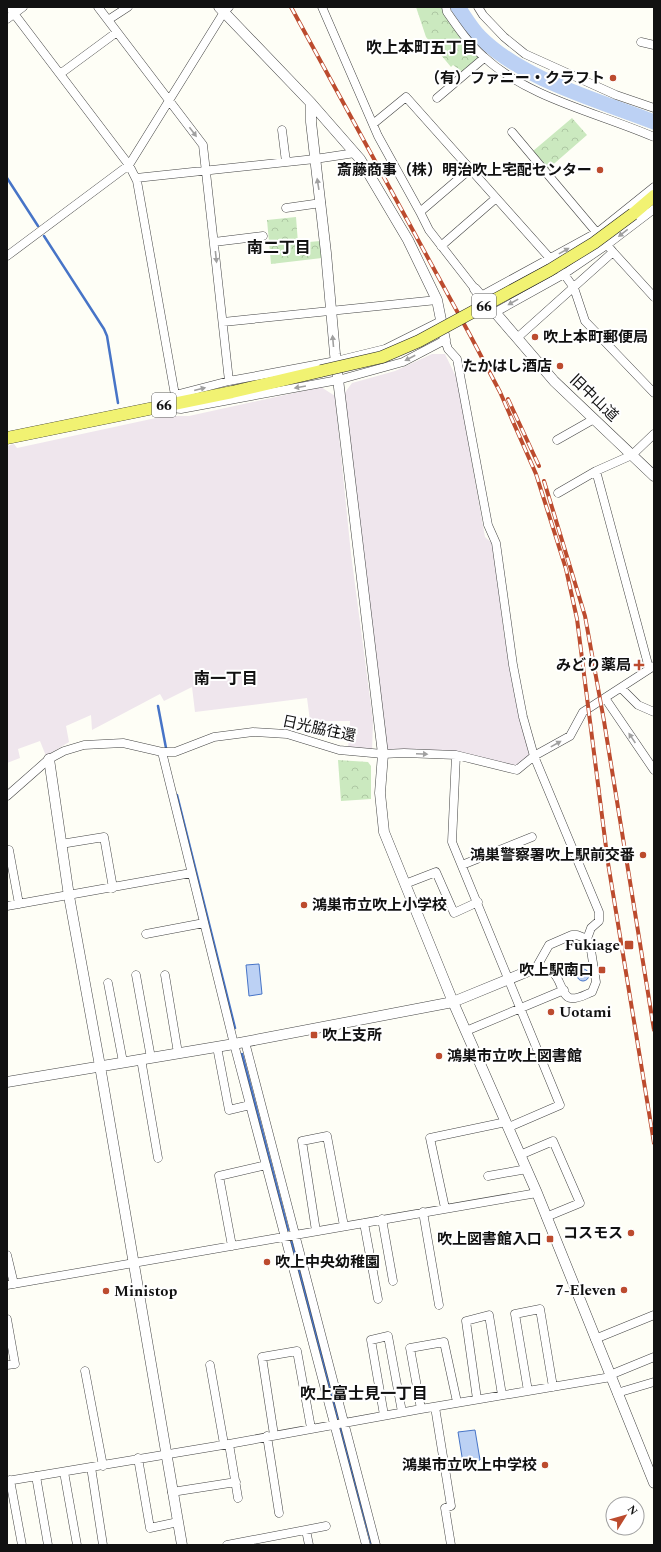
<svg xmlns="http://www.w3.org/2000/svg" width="661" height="1552" font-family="Spectral,'Noto Sans JP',serif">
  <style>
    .industrial { fill: #efe6ed }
    .park { fill: url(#park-crowns) }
    .water { fill: #bcd1f4; stroke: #4774c7 }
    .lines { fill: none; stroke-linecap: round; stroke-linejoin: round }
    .stream { stroke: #4774c7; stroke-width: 2.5 }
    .river { stroke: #bcd1f4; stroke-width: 15 }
    .minor-casing { stroke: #444; stroke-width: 9 }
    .tertiary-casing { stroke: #444; stroke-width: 11 }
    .primary-casing { stroke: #222; stroke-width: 13 }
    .minor { stroke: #fff; stroke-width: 8 }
    .tertiary { stroke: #fff; stroke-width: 10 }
    .primary { stroke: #f1f272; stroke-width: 12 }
    .rail-casing { stroke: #bc4b2e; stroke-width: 4 }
    .rail { stroke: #fff; stroke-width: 2.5; stroke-dasharray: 8; stroke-linecap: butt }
    .primary-bridge-casing { stroke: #222; stroke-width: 13; stroke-linecap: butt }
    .primary-bridge { stroke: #f1f272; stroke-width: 12 }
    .oneway { fill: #a0a0a0 }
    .poi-dot { fill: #bc4b2e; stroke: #fff; stroke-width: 1.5 }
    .labels { text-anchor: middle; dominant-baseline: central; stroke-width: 4; stroke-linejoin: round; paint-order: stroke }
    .shield { fill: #fff; stroke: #585858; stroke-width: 1 }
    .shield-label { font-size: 14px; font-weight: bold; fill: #111 }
    .poi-label { font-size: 15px; font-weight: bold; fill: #111; stroke: #fff; text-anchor: end }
    .street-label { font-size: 15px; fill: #111; stroke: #fff }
    .neighbourhood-label { font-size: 16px; font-weight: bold; fill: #111; stroke: #fff }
  </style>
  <defs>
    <pattern id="park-crowns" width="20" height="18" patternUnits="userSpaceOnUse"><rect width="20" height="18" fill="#cbe9bf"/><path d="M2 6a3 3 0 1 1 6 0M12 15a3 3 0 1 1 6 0" fill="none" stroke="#adc7a3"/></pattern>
  </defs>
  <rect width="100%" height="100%" fill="#fefef6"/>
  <path class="industrial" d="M432 354H445L457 379 485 537 493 544 504 634 530 754 525 761 520 764 510 766 386 751 343 395 352 383 395 371Z
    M321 387 335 396 351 554 373 721 372 751 348 749 350 721H310L307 698 195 712 192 687 164 701 160 694 92 730 91 715 66 726 69 742 46 756 40 741 18 749 20 758 7 763V446L14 444 17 448 165 416H189Z"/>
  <path class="park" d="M416 7H443L479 58 464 73 453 65 451 67 426 37Z
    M572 118 587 135 548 169 533 151Z
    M296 217 298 243 320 241 322 258 271 264 267 220Z
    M338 760 368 762 371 766V799L341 801Z"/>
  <path class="water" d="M259 964 262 994 249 996 246 965Z
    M577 975a6 6 0 1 1 12 0a6 6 0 1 1-12 0Z
    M475 1430 480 1460 463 1463 458 1432Z"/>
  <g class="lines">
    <path class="stream" d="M7 178 38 226
      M44 236 104 329 107 336 118 403
      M158 706 166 748
      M177 795 235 1028
      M242 1054 288 1230
      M291 1240 338 1418
      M340 1428 372 1545"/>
    <path class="river" d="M458 7C465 17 471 28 480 37 523 80 598 100 654 122"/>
    <g class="minor-casing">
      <path id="minor" d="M9 7 129 165 137 181 175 395
        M98 7 203 145 229 381
        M322 7 378 136 420 212 429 230 475 289
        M446 7 447 12C458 28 469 44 484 57 528 98 599 113 654 137
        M478 7 483 15 504 37 525 54 616 95 654 108
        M7 19 23 7
        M108 20 128 7
        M641 42 654 45
        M60 74 117 32
        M437 98 484 58
        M373 124 406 97 564 274 574 288 585 321 654 393
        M282 130 286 162
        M512 132 613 252 654 297
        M136 178 315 159 355 153
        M286 208 321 203
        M420 212 469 170
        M214 242 263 236
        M441 246 495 199
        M7 256 129 165 224 12 229 7
        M481 296 598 232 654 187
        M494 313 564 274 608 244 654 209
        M441 321 385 349 336 361 229 381 175 395 166 404 171 408 181 409 338 380 403 362 445 340 448 349 457 359 488 525 496 543 513 665 523 717 534 756 599 912V921L591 928 587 939
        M223 322 437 300
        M517 338 613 252
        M557 440 594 419
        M596 471 649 668
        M558 493 596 471 632 455 654 434
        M621 688 638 705 654 712
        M605 698 654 770
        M162 752 234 1044 366 1545
        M456 755 452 842 560 1105 509 1127
        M7 796 49 759 64 751 84 745 123 743 162 752H175L214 737 253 732 287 734 339 750 383 754 404 753 456 755 517 770 534 756 570 736 583 712 654 666
        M61 844 104 837 113 888
        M9 850 19 904
        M462 865 532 837
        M405 884 436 872 454 913 478 902
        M7 906 191 873
        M146 934 204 923
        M572 935H577L587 939 590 944 596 982 592 992C586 994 577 1000 570 998 561 995 561 978 552 972 547 970 541 969 536 968L549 945Z
        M136 975 151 1058
        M165 975 178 1053
        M108 983 123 1062
        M466 1031 564 990
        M245 1042 376 1545
        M217 1047 229 1110 250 1105
        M141 1059 158 1158
        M520 1155 553 1141 580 1203 546 1217
        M488 1176 527 1169
        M445 1208 430 1138 506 1122
        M423 1212 439 1305
        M382 1219 393 1281
        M364 1223 378 1299
        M316 1231 302 1141 327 1136 344 1226
        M232 1246 219 1176 266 1165
        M7 1255 14 1284
        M7 1285 537 1193
        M7 1319 15 1364 7 1365
        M595 1339 654 1315
        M210 1365 224 1444
        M85 1371 103 1466
        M610 1375 654 1357
        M528 1391 515 1314 540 1309 553 1387
        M617 1393 654 1382
        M477 1399 466 1321 489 1315 502 1395
        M435 1407 451 1506 445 1508 451 1545
        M421 1409 410 1348 444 1342 457 1402
        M384 1415 371 1340 388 1336 402 1412
        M274 1435 262 1357 297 1351 311 1428
        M267 1436 279 1513
        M229 1444 238 1498
        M138 1458 150 1528 178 1522
        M91 1467 103 1545
        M64 1472 77 1545
        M36 1476 48 1545
        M10 1480 22 1545
        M7 1481 229 1444 421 1409 611 1377
        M172 1492 236 1482
        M306 1530 309 1545
        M227 1545 326 1526"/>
    </g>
    <g class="tertiary-casing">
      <path id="tertiary" d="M219 7 311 103 360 159 408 240 437 300 445 340
        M311 103V122L326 253 335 354 383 754 380 793 384 832 453 1002 537 1193 654 1483
        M475 289 554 381 654 476
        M49 759 69 896 100 1066 182 1545
        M7 1082 234 1044 453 1002 536 968"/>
    </g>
    <g class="primary-casing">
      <path id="primary" d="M633 214 654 196
        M7 438 232 392 321 371"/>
    </g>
    <use href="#minor" class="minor"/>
    <use href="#tertiary" class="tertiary"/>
    <use href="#primary" class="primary"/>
    <g class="rail-casing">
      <path id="rail" d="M291 7 470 335 500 392 536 474 566 569 577 619 608 863 654 1143
        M508 399 539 466
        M544 481 585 616 604 721 654 1030"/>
    </g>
    <use href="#rail" class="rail"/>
    <g class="primary-bridge-casing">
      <path id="primary-bridge" d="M321 371 382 357 419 341 550 270 594 243 633 214"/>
    </g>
    <use href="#primary-bridge" class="primary-bridge"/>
  </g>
  <defs><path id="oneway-solid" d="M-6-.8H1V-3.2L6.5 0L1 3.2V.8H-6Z"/></defs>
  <g class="oneway">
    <use href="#oneway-solid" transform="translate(193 132) rotate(53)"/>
    <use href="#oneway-solid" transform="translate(318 184) rotate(-99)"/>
    <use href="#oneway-solid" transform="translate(623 233) rotate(142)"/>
    <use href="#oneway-solid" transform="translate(564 251) rotate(-29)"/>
    <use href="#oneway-solid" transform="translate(216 257) rotate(84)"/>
    <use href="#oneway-solid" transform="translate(513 302) rotate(151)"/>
    <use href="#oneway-solid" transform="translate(333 341) rotate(-95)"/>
    <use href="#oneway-solid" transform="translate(410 358) rotate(152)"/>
    <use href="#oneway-solid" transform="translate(300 387) rotate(170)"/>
    <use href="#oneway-solid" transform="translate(200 389) rotate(-14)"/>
    <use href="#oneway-solid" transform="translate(632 738) rotate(-124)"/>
    <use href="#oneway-solid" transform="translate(556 744) rotate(-29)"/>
    <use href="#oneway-solid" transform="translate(422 754) rotate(3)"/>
  </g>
  <g class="poi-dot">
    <circle cx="613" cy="78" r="4"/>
    <circle cx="600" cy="170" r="4"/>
    <circle cx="535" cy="337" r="4"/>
    <circle cx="560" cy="366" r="4"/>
    <path d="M637 659h4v4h4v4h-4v4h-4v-4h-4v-4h4z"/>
    <circle cx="643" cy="855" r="4"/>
    <circle cx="304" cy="905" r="4"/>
    <rect x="624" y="940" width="10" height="10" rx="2"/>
    <rect x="598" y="966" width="8" height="8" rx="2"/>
    <circle cx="551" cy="1012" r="4"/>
    <rect x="310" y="1031" width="8" height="8" rx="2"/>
    <circle cx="439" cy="1056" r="4"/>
    <circle cx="631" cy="1233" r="4"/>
    <rect x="546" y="1235" width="8" height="8" rx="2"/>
    <circle cx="267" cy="1262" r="4"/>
    <circle cx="624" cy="1290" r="4"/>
    <circle cx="106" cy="1291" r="4"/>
    <circle cx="545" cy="1465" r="4"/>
  </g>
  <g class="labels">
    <g class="shield">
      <rect x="472" y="294" width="24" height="24" rx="3"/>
      <rect x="152" y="393" width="24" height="24" rx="3"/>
    </g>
    <g class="shield-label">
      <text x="484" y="306">66</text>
      <text x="164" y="405">66</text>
    </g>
    <g class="poi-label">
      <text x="605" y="78">（有）ファニー・クラフト</text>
      <text x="592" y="170">斎藤商事（株）明治吹上宅配センター</text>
      <text x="543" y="337" text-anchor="start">吹上本町郵便局</text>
      <text x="552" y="366">たかはし酒店</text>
      <text x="631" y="665">みどり薬局</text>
      <text x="635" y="855">鴻巣警察署吹上駅前交番</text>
      <text x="312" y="905" text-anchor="start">鴻巣市立吹上小学校</text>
      <text x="620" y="945">Fukiage</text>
      <text x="594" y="970">吹上駅南口</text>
      <text x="559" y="1012" text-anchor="start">Uotami</text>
      <text x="322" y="1035" text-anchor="start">吹上支所</text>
      <text x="447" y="1056" text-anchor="start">鴻巣市立吹上図書館</text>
      <text x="623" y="1233">コスモス</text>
      <text x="542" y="1239">吹上図書館入口</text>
      <text x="275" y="1262" text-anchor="start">吹上中央幼稚園</text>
      <text x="616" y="1290">7-Eleven</text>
      <text x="114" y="1291" text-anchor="start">Ministop</text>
      <text x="537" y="1465">鴻巣市立吹上中学校</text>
    </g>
    <g class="street-label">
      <text transform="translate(594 398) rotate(44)">旧中山道</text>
      <text transform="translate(319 729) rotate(12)">日光脇往還</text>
    </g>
    <g class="neighbourhood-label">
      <text x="422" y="48">吹上本町五丁目</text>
      <text x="279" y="248">南二丁目</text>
      <text x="226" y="679">南一丁目</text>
      <text x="364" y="1394">吹上富士見一丁目</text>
    </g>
  </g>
  <rect width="661" height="1552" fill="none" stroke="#111111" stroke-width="16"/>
  <g transform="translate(625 1516) rotate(53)"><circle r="19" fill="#ffffff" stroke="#a0a0a0"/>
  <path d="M0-3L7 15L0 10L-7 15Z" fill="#bc4b2e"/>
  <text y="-6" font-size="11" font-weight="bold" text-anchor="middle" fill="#111111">N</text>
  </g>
</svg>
